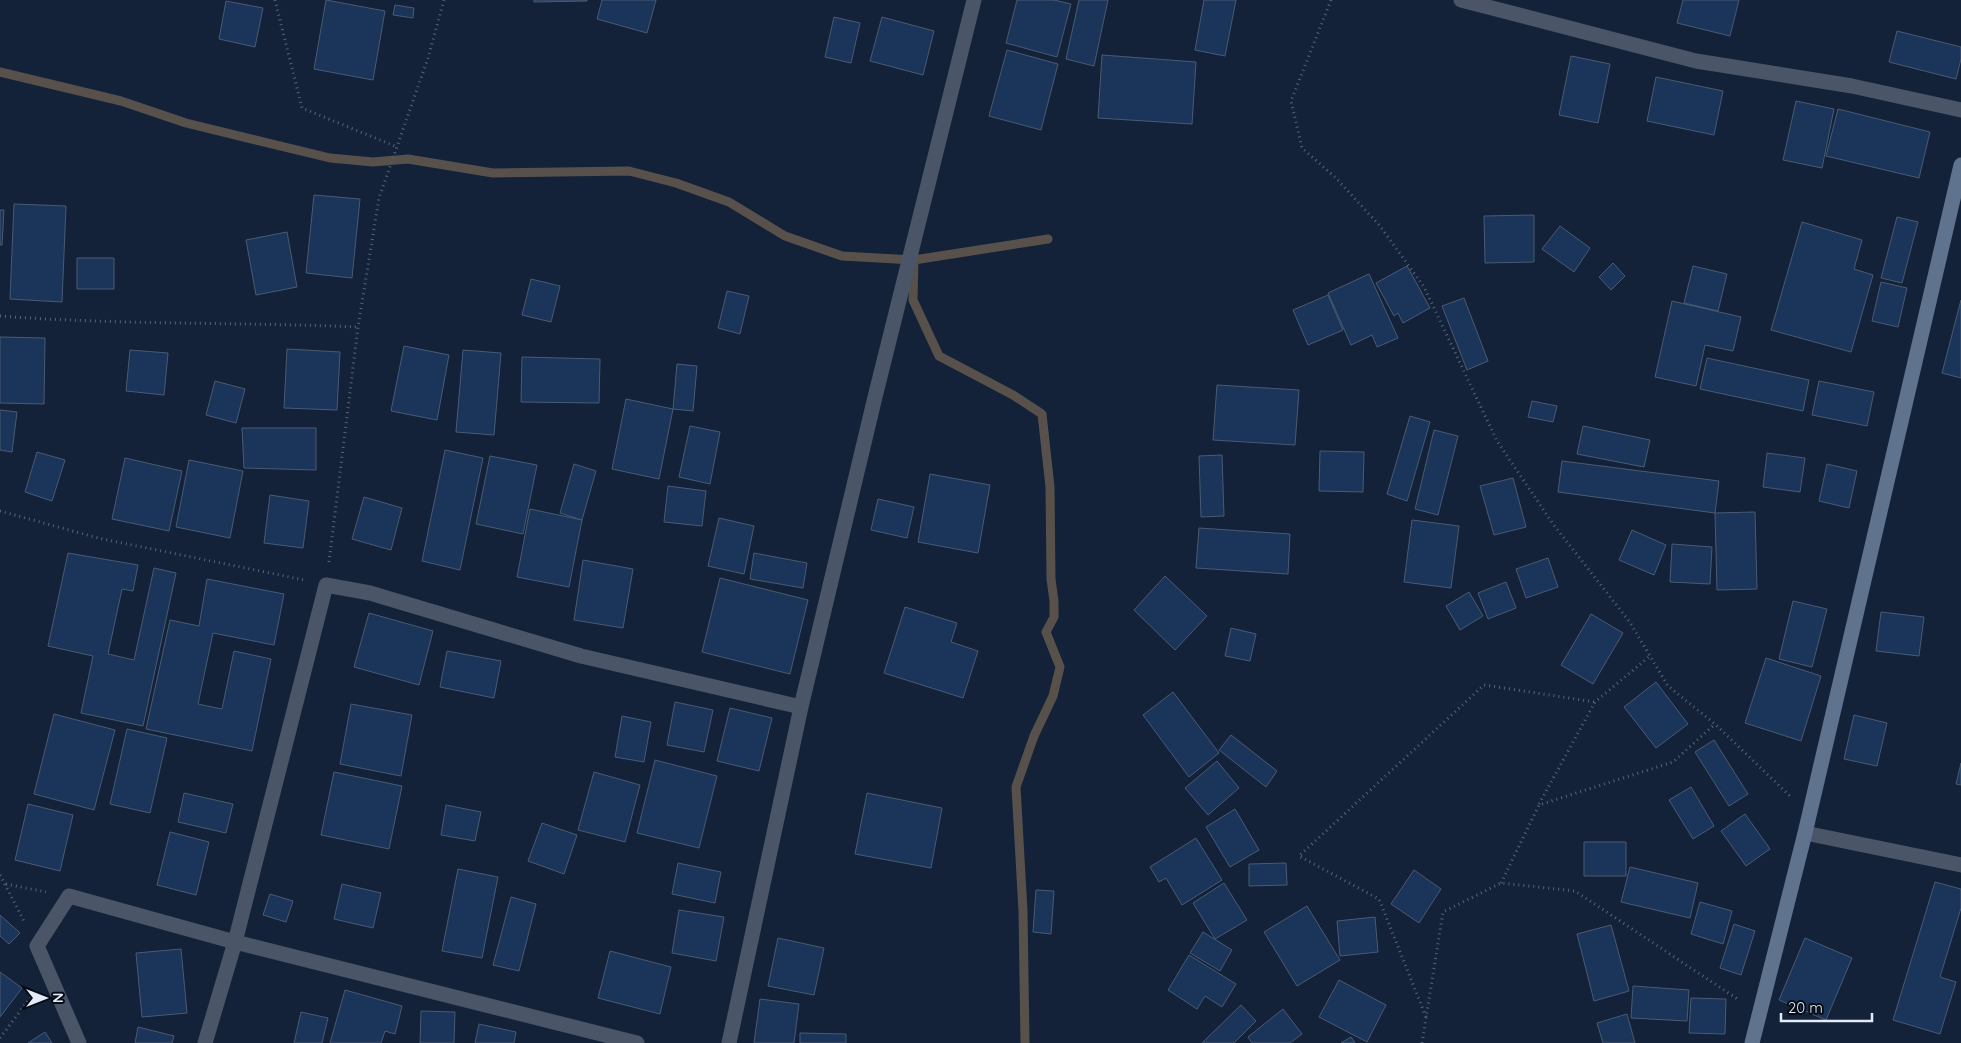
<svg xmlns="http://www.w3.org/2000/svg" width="1961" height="1043" font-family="Quicksand,sans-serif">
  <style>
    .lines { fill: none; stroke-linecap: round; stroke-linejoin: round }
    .stream { stroke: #58514b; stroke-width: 9 }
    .building { fill: #1a3559; stroke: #495b73 }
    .path { stroke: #576478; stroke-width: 3; stroke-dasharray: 1 4; stroke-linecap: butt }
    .street { stroke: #4a5667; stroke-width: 15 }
    .secondary { stroke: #5f738f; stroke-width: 15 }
  </style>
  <rect width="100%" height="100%" fill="#132238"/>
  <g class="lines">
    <path class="stream" d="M0 72 121 101 186 123 330 158 373 162 408 159 493 173 629 171 676 183 729 202 785 236 842 256 914 260 913 300 939 356 1013 395 1042 414 1050 487 1051 579 1054 601V617L1046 632 1060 667 1053 696 1034 736 1016 787 1023 911 1025 1043
      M914 260 1048 239"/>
  </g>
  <path class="building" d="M326 0 385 11 373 80 314 69Z
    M534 0H587V1L534 2Z
    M602 0H656L647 33 597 19Z
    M1017 0H1054L1071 4 1057 57 1006 43Z
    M1079 0H1108L1094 66 1066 59Z
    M1204 0H1236L1225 56 1195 50Z
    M1683 0H1739L1730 36 1677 23Z
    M226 1 263 8 255 47 219 39Z
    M395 5 414 8 413 18 393 15Z
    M834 17 860 23 851 63 825 57Z
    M882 17 934 31 923 75 870 61Z
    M1897 31 1961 47V59L1956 79 1889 62Z
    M1007 50 1058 64 1041 130 989 116Z
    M1102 55 1196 62 1192 124 1098 118Z
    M1571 56 1610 64 1598 123 1559 115Z
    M1656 77 1723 91 1714 135 1647 121Z
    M1796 101 1834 109 1822 168 1783 160Z
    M1838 109 1930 132 1919 178 1826 156Z
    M314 195 360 199 352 278 306 273Z
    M14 204 66 206 62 302 10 299Z
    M0 210H4L2 245H0Z
    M1534 215V262L1485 263 1484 216Z
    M1897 217 1918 222 1902 283 1881 278Z
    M1802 222 1862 240 1854 269 1873 275 1851 352 1771 330Z
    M1560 226 1590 248 1574 272 1542 249Z
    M287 232 297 287 256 295 246 240Z
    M77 258H114V289H77Z
    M1613 263 1625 276 1611 290 1599 277Z
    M1407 266 1430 308 1403 323 1398 313 1394 316 1376 283Z
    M1693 266 1727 274 1718 311 1684 303Z
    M1369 274 1398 338 1377 347 1372 335 1351 345 1328 293Z
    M531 279 560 286 551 322 522 315Z
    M1881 282 1907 288 1898 327 1872 321Z
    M727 291 749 296 740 334 718 328Z
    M1328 295 1343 330 1308 345 1293 310Z
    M1464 298 1488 361 1467 370 1442 306Z
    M1961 300V378L1942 373Z
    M1672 301 1741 317 1733 351 1705 345 1696 386 1655 377Z
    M0 337 45 338 44 404 0 403Z
    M404 346 449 355 437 420 391 411Z
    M287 349 340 352 337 410 284 408Z
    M130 350 168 353 164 395 126 391Z
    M463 350 501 353 494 435 456 432Z
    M522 357 600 359 599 403 521 402Z
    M1707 358 1809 380 1803 411 1700 389Z
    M677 364 697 366 693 411 673 409Z
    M215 381 245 389 236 423 206 415Z
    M1819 381 1874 392 1867 426 1812 415Z
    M1217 385 1299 390 1295 445 1213 440Z
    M626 399 673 409 659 479 612 469Z
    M1532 401 1557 406 1553 422 1528 417Z
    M0 410 17 412 12 452 0 450Z
    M1410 416 1430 422 1407 501 1387 494Z
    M690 426 720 432 710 484 679 477Z
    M1583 426 1650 440 1644 467 1577 454Z
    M242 428H316V470L244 468Z
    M1434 430 1458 436 1438 515 1415 509Z
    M445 450 483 458 460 570 422 561Z
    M1320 451 1364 452 1363 492 1319 491Z
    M37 452 65 460 52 501 25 492Z
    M1767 453 1805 458 1800 492 1763 487Z
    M1222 455 1224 516 1201 517 1199 456Z
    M490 456 537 465 523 534 476 524Z
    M125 458 182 471 169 531 112 519Z
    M189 460 243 471 230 538 176 527Z
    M1562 461 1719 481 1715 513 1558 492Z
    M574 464 596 471 582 520 560 513Z
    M1827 464 1857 471 1849 508 1819 501Z
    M930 474 990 485 978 553 918 542Z
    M1513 478 1526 527 1494 535 1480 486Z
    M668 486 706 491 702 526 664 522Z
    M270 495 309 501 303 548 264 543Z
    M364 497 402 508 391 550 352 539Z
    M878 499 914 507 907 538 871 530Z
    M530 509 582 520 569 587 517 577Z
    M1755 512 1757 589 1717 590 1715 513Z
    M719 518 754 526 744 574 708 566Z
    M1412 520 1459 526 1451 588 1404 582Z
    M1199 528 1290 534 1288 574 1196 568Z
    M1632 530 1666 545 1654 575 1619 560Z
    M1672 544 1712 547 1710 584 1670 582Z
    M68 553 138 565 133 591 122 589 108 654 134 660 154 568 176 573 143 726 81 713 93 656 48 646Z
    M754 553 807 563 803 588 750 579Z
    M1548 558 1558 587 1526 598 1516 569Z
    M583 560 633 569 623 628 574 620Z
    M1165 576 1207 616 1175 650 1134 610Z
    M720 578 808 600 790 674 702 652Z
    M207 579 284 594 274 645 213 633 198 704 222 709 234 651 271 659 252 751 146 729 170 620 199 626Z
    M1506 582 1516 608 1488 619 1478 593Z
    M1469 592 1483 616 1460 630 1446 606Z
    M1793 601 1827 609 1812 667 1779 659Z
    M905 607 957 623 951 642 978 651 963 698 884 673Z
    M1881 612 1924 617 1919 656 1876 651Z
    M369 613 433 631 419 685 354 667Z
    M1591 614 1623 633 1593 684 1561 665Z
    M1231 628 1256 634 1250 661 1225 656Z
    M447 651 501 661 494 698 440 687Z
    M1766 658 1821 676 1801 741 1745 723Z
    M1656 682 1688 724 1656 748 1624 707Z
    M1173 692 1219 753 1189 777 1143 715Z
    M675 702 713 710 704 752 667 745Z
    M351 704 412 715 401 776 340 764Z
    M730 708 772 718 759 771 717 761Z
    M54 714 115 730 94 810 34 794Z
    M1854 715 1887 723 1877 766 1844 759Z
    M622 716 651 722 644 762 615 757Z
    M127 729 167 738 150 813 110 804Z
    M1231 735 1277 771 1266 787 1219 750Z
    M1714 740 1748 794 1729 806 1695 752Z
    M655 760 717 776 699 848 637 833Z
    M1217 761 1239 788 1208 815 1185 788Z
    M1961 763V785L1956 784Z
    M334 772 402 786 389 849 321 835Z
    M594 772 640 785 625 842 578 830Z
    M1691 787 1714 826 1693 839 1669 800Z
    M184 793 233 804 226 833 178 822Z
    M867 793 942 808 931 868 855 854Z
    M28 804 73 815 60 871 15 860Z
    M446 805 481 812 475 841 441 835Z
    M1235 809 1259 850 1230 867 1206 827Z
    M1745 814 1770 849 1746 866 1721 831Z
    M542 823 577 835 564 874 528 861Z
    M170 832 209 842 196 895 157 885Z
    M1196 838 1222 880 1182 905 1166 878 1159 882 1150 867Z
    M1584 842H1626V876H1584Z
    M678 863 721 872 715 903 672 894Z
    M1286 863 1287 885 1249 886V864Z
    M1630 867 1698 883 1690 918 1621 902Z
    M458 869 498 877 482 958 442 951Z
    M1414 870 1441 889 1419 923 1391 904Z
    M1935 882 1961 889V908L1940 977 1956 982 1940 1034 1893 1020Z
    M1224 883 1247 920 1215 939 1193 903Z
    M342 884 381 893 373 928 334 919Z
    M1036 890 1054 891 1051 934 1033 932Z
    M270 894 293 901 286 922 263 915Z
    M511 897 536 904 519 971 493 965Z
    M1700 902 1732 911 1723 944 1691 934Z
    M1307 906 1340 960 1297 986 1264 932Z
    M679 910 724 917 716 961 672 953Z
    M0 915 20 933 9 944 0 936Z
    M1375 917 1378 952 1340 956 1337 921Z
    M1734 924 1755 931 1741 975 1720 968Z
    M1611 925 1629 991 1594 1001 1577 934Z
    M1203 932 1232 950 1220 971 1190 953Z
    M778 938 824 948 814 995 768 986Z
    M1805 938 1852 958 1826 1020 1779 1000Z
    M181 949 187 1013 142 1017 136 953Z
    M610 951 671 967 660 1014 598 998Z
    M1189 955 1236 984 1222 1007 1205 996 1197 1009 1168 990Z
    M0 972 22 988 0 1017Z
    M1339 980 1386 1005 1367 1042 1319 1017Z
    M1633 986 1689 990 1687 1021 1631 1018Z
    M345 990 402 1006 395 1034 385 1031 381 1043H330Z
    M1691 998 1726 999 1725 1034 1689 1033Z
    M760 999 799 1004 794 1043H754Z
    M1241 1005 1256 1021 1234 1043H1202Z
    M1283 1009 1302 1034 1290 1043H1252L1248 1037Z
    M421 1011 455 1012 454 1043H420Z
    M301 1012 328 1018 322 1043H294Z
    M1627 1014 1635 1043H1603L1597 1023Z
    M479 1024 516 1032 514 1043H475Z
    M138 1027 174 1036 172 1043H135Z
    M45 1032 52 1043H28Z
    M800 1033 846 1034V1043H800Z
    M1351 1037 1355 1043H1341Z"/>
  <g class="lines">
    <path class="path" d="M275 0 302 108 397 147
      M1331 0 1291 101 1302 148 1336 178 1380 226 1424 287 1497 441 1553 524 1629 621 1668 686 1715 724 1791 797
      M0 316C119 325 239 322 358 327
      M0 511 98 538 304 580
      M329 562 358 327 379 198 428 58 444 0
      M1539 804 1595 702 1650 656
      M0 875 25 923
      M1501 883 1539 805 1673 762 1715 724
      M6 884 46 892
      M1426 1017 1379 899 1299 856 1484 685 1595 702
      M0 1038 33 994
      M1422 1043 1443 912 1501 883 1575 891 1739 1000"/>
    <path class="street" d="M1461 0 1696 61 1852 86 1961 110
      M1805 833 1961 865
      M79 1043 37 946 69 896 235 942 637 1043
      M205 1043 235 942 326 585 370 593 581 656 801 707
      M729 1043 801 707 875 397 974 0"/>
    <path class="secondary" d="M1752 1043 1805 833 1961 165"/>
  </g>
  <g transform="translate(45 998) rotate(90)" stroke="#060c15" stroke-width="4" paint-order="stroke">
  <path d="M0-4L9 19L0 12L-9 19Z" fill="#e1ebfa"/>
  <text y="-8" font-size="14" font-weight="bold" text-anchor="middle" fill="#e1ebfa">N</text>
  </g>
  <path d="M1781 1013v8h91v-8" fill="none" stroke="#e1ebfa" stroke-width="2.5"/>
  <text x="1788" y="1013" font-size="15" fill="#e1ebfa" stroke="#060c15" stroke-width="4" paint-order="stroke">20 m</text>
</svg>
